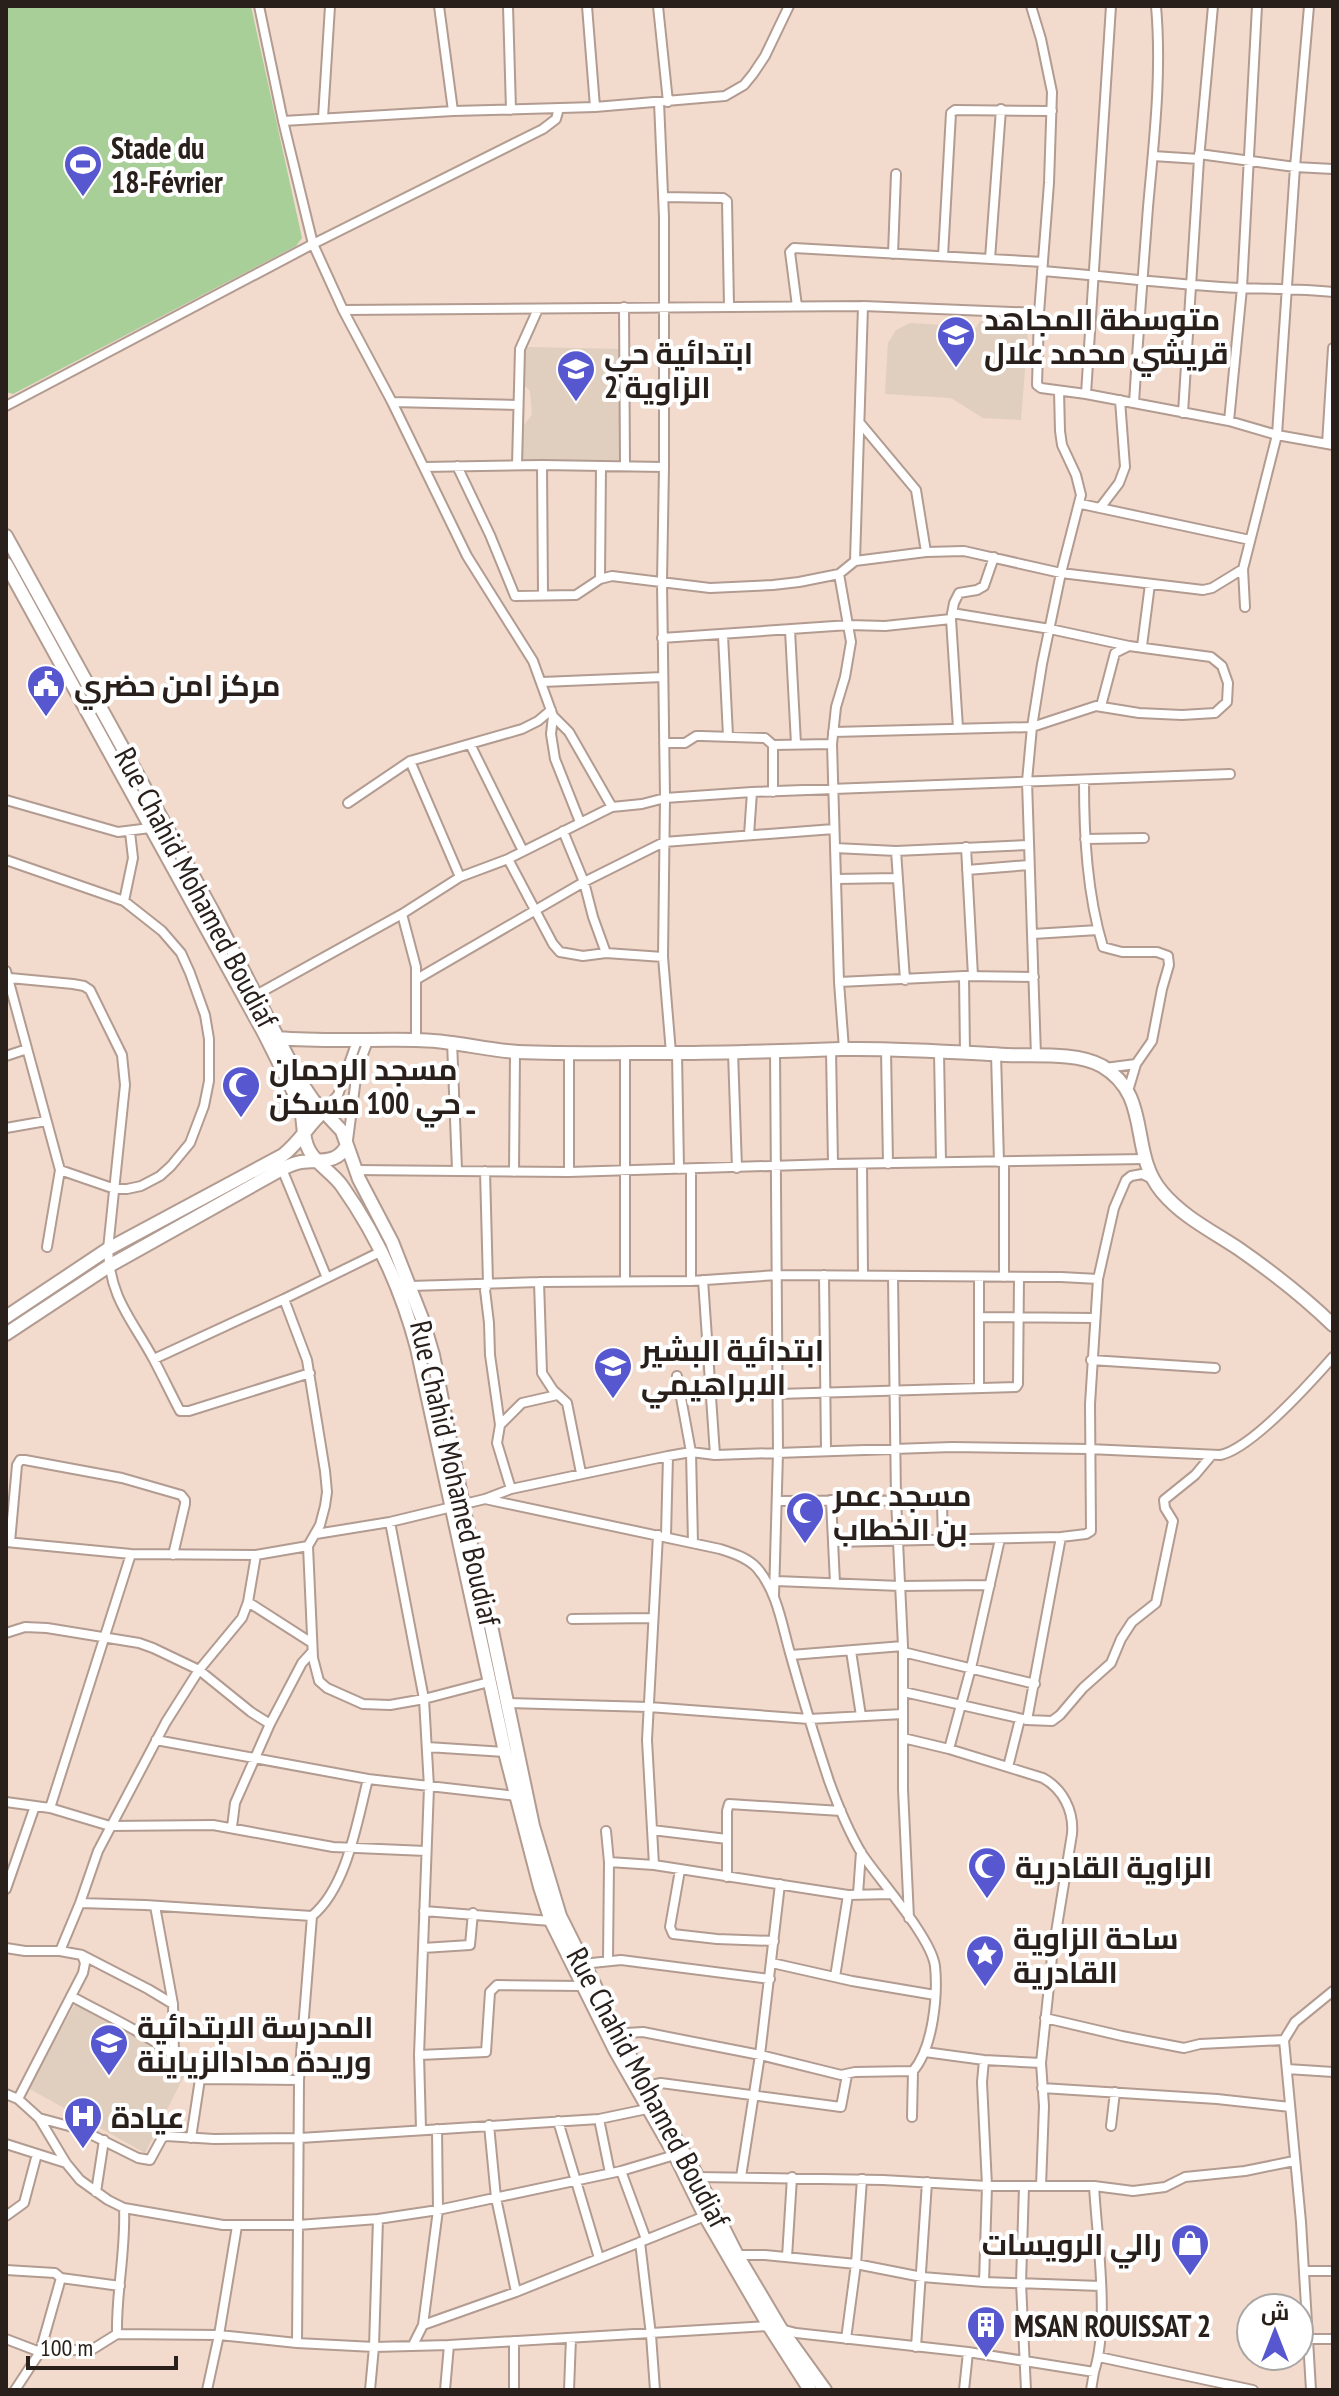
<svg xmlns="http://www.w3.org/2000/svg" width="1339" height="2396" font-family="'PT Sans Narrow',Cairo,sans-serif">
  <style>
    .education { fill: #e0cebf }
    .pitch { fill: #a9cf99 }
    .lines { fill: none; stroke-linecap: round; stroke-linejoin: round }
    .street-casing { stroke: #b29b90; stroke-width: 12 }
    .secondary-casing { stroke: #b29b90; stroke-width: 16 }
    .street { stroke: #fff; stroke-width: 8 }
    .secondary { stroke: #fff; stroke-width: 12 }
    .labels { text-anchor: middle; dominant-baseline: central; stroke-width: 8; stroke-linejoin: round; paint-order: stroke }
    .poi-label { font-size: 30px; font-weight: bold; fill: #29201c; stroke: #fff; text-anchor: start }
    .street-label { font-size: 30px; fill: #29201c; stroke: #fff }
  </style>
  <rect width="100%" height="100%" fill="#f2dacd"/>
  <path class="education" d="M1021 317 1029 319 1021 420 983 418 951 398 885 394 888 343 896 330 910 323 941 325 944 322 947 325 976 328 980 321 1019 324Z
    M527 347 622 349 621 460 523 461 522 427 532 415 530 391 523 384 524 354Z
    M75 2004 189 2066 145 2153 28 2088Z"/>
  <path class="pitch" d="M6 6H251L302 238 296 246 13 394 6 392Z"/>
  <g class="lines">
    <g class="street-casing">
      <path id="street" d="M259 6 283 121 453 111 595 107 725 96 744 85 753 74 765 56 789 6
        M439 6 453 111
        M508 6 511 110
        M587 6 595 107
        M658 6 668 102
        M1031 6 1041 39 1052 92 1049 183 1039 313 1037 385 1041 388 1086 394 1229 421 1277 435 1243 569 1245 607
        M1309 6 1295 167 1277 435 1333 445
        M659 102 664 217V467L662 582 665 798 663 957 671 1053
        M323 118 330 6
        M283 121 313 244 343 310 392 402 467 556 533 661 553 716 551 734 555 759 580 822
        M1199 154 1295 167 1333 169
        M1153 156 1199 159
        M664 197 723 198 727 201 729 306
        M893 254 896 174
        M943 256 951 113 955 110 1052 111
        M990 259 1001 109
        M1042 271C1108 276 1174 285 1240 288 1271 289 1302 289 1333 292
        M797 306 790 252 794 248 1043 262
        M624 307 625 466
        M343 310 863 306 1039 313
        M1086 394 1111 6
        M392 402 518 405
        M1134 403C1138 338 1143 273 1148 207 1154 140 1162 73 1156 6
        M6 406 313 244 543 129 556 119 559 108
        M1183 413 1199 159 1213 6
        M1229 421 1242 288 1257 6
        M860 423 916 490 926 552
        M1327 444 1333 348
        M517 465 520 349 538 309
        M542 465 543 595
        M457 466 490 535 515 596
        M424 467 542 465 664 467
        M1081 504 1250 540
        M1100 508 1119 483 1125 467 1120 400
        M855 561 863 306
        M839 574 851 642 845 677 836 707 832 744 839 982 844 1049
        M600 579 601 466
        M515 596 576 595 600 579 612 576 710 588 773 585 799 582 839 574 855 561 926 552 964 551 1061 573 1203 590 1212 588 1243 569
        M790 630 796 744
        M723 635 728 736
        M662 638 849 625 885 626 951 619
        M1142 646 1150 584
        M542 682 663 677
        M1101 706 1115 653 1129 646
        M553 716 569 732 612 807
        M958 728 951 619 954 603 959 593 977 590 984 586 994 557
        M833 732 1032 727 1096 706 1139 713 1182 715 1215 713 1227 702 1228 683 1222 666 1211 657 1129 646 1050 629 952 613
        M664 743H685L696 736H702L765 738 773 745 832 744
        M470 744 523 851
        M410 761 460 877
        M1084 781C1084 836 1087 894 1103 947L1122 952H1157L1168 956 1169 965 1162 989 1152 1041 1136 1064 1128 1091
        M773 792V745
        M6 800 118 832 150 828
        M348 803 410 761 522 729 538 721 551 710
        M563 831 584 882 593 917 606 953
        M749 835 752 792
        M1085 839 1144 838
        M966 847 973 976
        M835 848 896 851 1029 845
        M896 851 905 980
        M508 859 553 944 560 952 583 956 606 953 663 957
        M6 860 124 901 162 931 181 953 190 973 205 1015 209 1039V1081L204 1106 190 1143 171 1166 160 1176 141 1186 127 1189H115L60 1170 6 971
        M967 870 1029 865
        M836 879 897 878
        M124 901 133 858 130 832
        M402 914 416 967V1040
        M1033 934 1098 930
        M964 976 965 1053
        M10 978 73 984 84 986 90 990 122 1055 125 1085 108 1249C110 1299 132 1319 154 1360 163 1377 171 1394 180 1411H189L310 1373
        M417 979 584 882 664 842 834 829
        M839 982 964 976 1034 977
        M256 995 402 914 460 877 508 859 612 807 642 804 665 798 752 792 1230 774
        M452 1041 457 1170
        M831 1050 833 1164
        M886 1050 888 1164
        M569 1052V1172
        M625 1052V1281
        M733 1052 737 1168
        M939 1052 941 1162
        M677 1053 679 1169
        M996 1054 999 1162
        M6 1056 27 1049
        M1036 1056 1027 781 1032 727 1042 664 1061 573 1081 495 1076 475 1062 445 1060 431 1059 391
        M1105 1068 1136 1064
        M324 1111 338 1095 357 1041
        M6 1128 46 1121
        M348 1140 357 1070 368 1041
        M862 1164 863 1275
        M282 1169 327 1278
        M691 1169V1281
        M356 1170 569 1172 833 1164 1145 1159
        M485 1171 488 1283 485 1290 489 1323 490 1355 500 1425 497 1443 511 1489
        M514 1172 515 1052
        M47 1247 60 1170
        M824 1275 826 1451
        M893 1276 896 1499 903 1646V1789L909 1918
        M1004 1277V1162
        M979 1278V1388
        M703 1280 715 1455
        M539 1282 542 1373 553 1390 567 1403 581 1473
        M410 1286 539 1282 691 1281 777 1275 1061 1277 1098 1279
        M979 1317 1094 1318
        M154 1359 284 1299
        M1091 1360 1215 1368
        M677 1376 691 1452 693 1543
        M778 1394 1016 1387 1018 1384 1019 1277
        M500 1425 522 1403 557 1395
        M485 1499 720 1549C733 1553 748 1558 757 1568 777 1591 782 1625 790 1653 802 1696 815 1739 829 1781 837 1803 850 1834 862 1854 880 1881 931 1937 935 1966 938 1996 933 2048 913 2071L855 2072 841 2075 760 2055 643 2032 626 2033 620 2037
        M831 1500 835 1583
        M778 1501 936 1500 942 1504 943 1540
        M390 1522 424 1699 429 1787 419 2055 421 2129
        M316 1534 390 1522 485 1499 511 1489 668 1456 691 1452 715 1455 952 1447 1089 1449 1220 1455C1251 1449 1311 1382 1333 1357
        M666 1536 668 1456
        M6 1542 131 1554 256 1555
        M10 1542 17 1465 20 1460H25L122 1478 181 1495 185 1500V1504L173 1555
        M833 1542 1061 1537 1086 1534 1091 1531 1090 1404 1098 1279 1114 1208 1126 1180 1131 1176 1142 1174 1152 1179
        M308 1546 313 1658 319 1681 327 1688 363 1704 390 1705 424 1699 489 1682
        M776 1581 900 1586 990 1585
        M774 1596 778 1453 775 1051
        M248 1602 312 1643
        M572 1619 653 1618
        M6 1633 25 1627 47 1628 139 1643 153 1648 199 1670 251 1712 270 1724 235 1803 232 1827
        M851 1651 861 1716
        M903 1652 1035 1684
        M791 1655 903 1646
        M904 1692 1027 1720 1052 1721 1060 1715 1083 1688 1111 1663 1121 1639 1132 1622 1156 1603 1173 1521 1165 1508 1164 1500 1195 1475 1211 1456
        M507 1703 649 1707 809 1719 903 1714
        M1027 1720 1061 1537
        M270 1724 302 1663 312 1652
        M903 1738 949 1749 1043 1778C1063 1789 1074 1811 1072 1834L1052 1957 1041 2063
        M156 1740 368 1779 516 1796
        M427 1747 505 1752
        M949 1749 971 1668 1000 1539
        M1008 1767 1020 1719
        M6 1802 50 1808 110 1826 213 1825 333 1847 426 1851
        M50 1808 131 1554
        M652 1830 727 1839
        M606 1831 609 1862 608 1960
        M609 1862 654 1865 848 1895 891 1894
        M654 1865 647 1740 658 1535
        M680 1870 670 1927 673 1934 717 1939 774 1941
        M727 1877V1811L729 1804 841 1811
        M6 1889 35 1806
        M858 1894 861 1852
        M80 1903 145 1905 312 1916
        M155 1906 173 2004 174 2054
        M424 1911 551 1921
        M6 1948 25 1951H60
        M423 1948 470 1945 473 1913
        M82 1955 148 1989 173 2004
        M772 1963 852 1981 935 1995
        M582 1964 621 1960 770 1979
        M835 1977 848 1895
        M71 1996C110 2018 173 2045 200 2079L191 2138
        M1045 2018 1122 2036 1184 2048 1200 2044 1284 2040
        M419 2055 486 2052 490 1992 497 1985 582 1986
        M1287 2069 1333 2072
        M200 2079 299 2080
        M645 2086 661 2083 841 2107 847 2075
        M1042 2088 1217 2099 1290 2107
        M6 2094 18 2099 39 2118 66 2163 80 2180 108 2200 124 2208 223 2225H298L299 2080 312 1916C347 1887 357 1822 368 1779
        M18 2099 83 1973 85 1963 82 1955 60 1951 80 1903 98 1851 166 1722 199 1670 242 1618 248 1602 256 1555 308 1546 320 1525 325 1506 327 1492 325 1471 307 1360 284 1299 380 1252
        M912 2117 913 2071
        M39 2118 80 2129 138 2158 150 2160 162 2138 166 2136 214 2139 300 2138 599 2119 647 2109
        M599 2119 610 2173
        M558 2121 599 2258
        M489 2125 496 2198 516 2292
        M1111 2126 1115 2092
        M6 2144 66 2163
        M621 2171 646 2239
        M695 2177 883 2180 987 2186H1041
        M741 2177 760 2055 780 1884
        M1024 2186 1021 2283 1026 2390
        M1094 2186 1133 2191 1165 2187 1185 2177 1245 2171 1294 2161
        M96 2192 104 2140
        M6 2216 24 2203 37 2154
        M378 2219 438 2210 621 2171 678 2154
        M640 2242 651 2335 655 2390
        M734 2255H765L856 2264 922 2277 984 2282 1101 2286
        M787 2257 792 2177
        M6 2270 55 2273 61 2278
        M1304 2271H1333
        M984 2282 987 2186 982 2082 984 2060
        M423 2325 438 2210 437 2129
        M117 2334C116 2292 126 2251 124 2208
        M6 2339 40 2352 61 2278 120 2286
        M846 2339 856 2264 862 2179
        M1307 2339H1333
        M514 2341V2390
        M413 2345 423 2325 516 2292 705 2216
        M916 2347 927 2182
        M1099 2357 1253 2390
        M15 2390 40 2352 93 2349 117 2334 219 2335 237 2226
        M207 2390 219 2335 297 2343 298 2225 378 2219 374 2347 297 2343
        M370 2390 374 2347 449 2345 769 2326 796 2333 968 2352 1094 2372C1110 2323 1097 2239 1094 2186H1041L1044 2106 1041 2063 984 2060 925 2052
        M445 2390 449 2345
        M569 2390 571 2338
        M964 2390 968 2352
        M1091 2390 1094 2372
        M1311 2390 1301 2222 1284 2040 1295 2022 1333 1991"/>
    </g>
    <g class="secondary-casing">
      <path id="secondary" d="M6 536 212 910 300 1081 313 1100 342 1131 359 1179 392 1242 423 1321 433 1355 475 1565 491 1626 533 1826 560 1916 654 2104 692 2166 737 2255 781 2329 825 2390
        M6 564 264 1033 299 1103C305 1118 301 1136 309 1150 316 1164 333 1173 342 1186 376 1234 402 1291 417 1348L505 1752 540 1887 551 1921 615 2050 675 2155 705 2216 769 2326 810 2390
        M278 1038C324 1042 370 1039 416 1040 451 1040 484 1050 518 1052 570 1054 623 1053 675 1053 731 1053 787 1051 844 1049 898 1048 953 1052 1006 1055 1034 1056 1078 1052 1102 1066 1153 1096 1128 1152 1162 1192 1183 1217 1212 1231 1239 1249 1272 1272 1304 1297 1333 1325
        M6 1317 108 1249 283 1155C299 1143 309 1124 324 1111
        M6 1334 109 1266 282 1169C288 1166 294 1163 301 1162 320 1159 337 1165 347 1145"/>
    </g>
    <use href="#street" class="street"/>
    <use href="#secondary" class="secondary"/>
  </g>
  <defs>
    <g id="stadium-pin" transform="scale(2)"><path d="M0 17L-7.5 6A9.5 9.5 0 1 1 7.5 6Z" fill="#5758d0" stroke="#fff"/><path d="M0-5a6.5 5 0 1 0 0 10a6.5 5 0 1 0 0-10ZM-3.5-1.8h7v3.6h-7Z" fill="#fff"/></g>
    <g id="school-pin" transform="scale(2)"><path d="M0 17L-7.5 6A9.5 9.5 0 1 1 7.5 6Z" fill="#5758d0" stroke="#fff"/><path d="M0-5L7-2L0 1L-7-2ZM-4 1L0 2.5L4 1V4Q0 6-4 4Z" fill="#fff"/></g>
    <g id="civic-pin" transform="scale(2)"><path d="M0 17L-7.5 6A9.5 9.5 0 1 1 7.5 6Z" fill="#5758d0" stroke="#fff"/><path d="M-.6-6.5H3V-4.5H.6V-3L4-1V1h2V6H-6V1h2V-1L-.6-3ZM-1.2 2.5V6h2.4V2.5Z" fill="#fff"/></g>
    <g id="mosque-pin" transform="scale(2)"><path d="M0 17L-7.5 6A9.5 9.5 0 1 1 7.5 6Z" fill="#5758d0" stroke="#fff"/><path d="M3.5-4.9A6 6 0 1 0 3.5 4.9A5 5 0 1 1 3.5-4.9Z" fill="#fff"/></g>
    <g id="sight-pin" transform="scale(2)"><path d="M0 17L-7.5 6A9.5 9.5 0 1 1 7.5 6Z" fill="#5758d0" stroke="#fff"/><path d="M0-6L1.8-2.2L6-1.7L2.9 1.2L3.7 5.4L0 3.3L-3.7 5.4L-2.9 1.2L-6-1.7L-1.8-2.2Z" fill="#fff"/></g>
    <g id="hospital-pin" transform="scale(2)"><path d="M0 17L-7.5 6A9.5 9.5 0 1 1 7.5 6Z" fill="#5758d0" stroke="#fff"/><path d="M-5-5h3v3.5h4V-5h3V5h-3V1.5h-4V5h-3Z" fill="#fff"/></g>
    <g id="shop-pin" transform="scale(2)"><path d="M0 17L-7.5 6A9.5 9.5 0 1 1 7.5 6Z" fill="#5758d0" stroke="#fff"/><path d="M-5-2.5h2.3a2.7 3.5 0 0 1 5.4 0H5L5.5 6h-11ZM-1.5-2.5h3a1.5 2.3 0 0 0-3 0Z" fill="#fff"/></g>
    <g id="building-pin" transform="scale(2)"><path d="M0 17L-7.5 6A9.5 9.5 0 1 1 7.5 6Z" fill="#5758d0" stroke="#fff"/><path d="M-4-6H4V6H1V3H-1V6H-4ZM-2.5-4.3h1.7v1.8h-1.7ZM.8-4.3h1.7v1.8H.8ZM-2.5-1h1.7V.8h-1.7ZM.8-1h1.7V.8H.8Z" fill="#fff"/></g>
  </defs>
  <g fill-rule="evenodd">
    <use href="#stadium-pin" x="83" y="164"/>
    <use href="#school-pin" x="956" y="335"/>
    <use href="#school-pin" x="576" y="369"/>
    <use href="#civic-pin" x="46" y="684"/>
    <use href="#mosque-pin" x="241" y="1085"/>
    <use href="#school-pin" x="613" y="1366"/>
    <use href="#mosque-pin" x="805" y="1511"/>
    <use href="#mosque-pin" x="987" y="1866"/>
    <use href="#sight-pin" x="985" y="1954"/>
    <use href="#school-pin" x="109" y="2043"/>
    <use href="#hospital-pin" x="83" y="2116"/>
    <use href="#shop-pin" x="1190" y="2243"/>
    <use href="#building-pin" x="986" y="2325"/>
  </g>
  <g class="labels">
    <g class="poi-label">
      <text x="111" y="147">Stade du<tspan x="111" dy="34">18-Février</tspan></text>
      <text x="984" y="318">متوسطة المجاهد<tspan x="984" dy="34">قريشي محمد علال</tspan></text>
      <text x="604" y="352">ابتدائية حي<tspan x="604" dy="34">الزاوية 2</tspan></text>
      <text x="74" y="684">مركز امن حضري</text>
      <text x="269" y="1068">مسجد الرحمان<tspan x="269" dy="34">ـ حي 100 مسكن</tspan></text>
      <text x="641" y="1349">ابتدائية البشير<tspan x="641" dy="34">الابراهيمي</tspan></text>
      <text x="833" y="1494">مسجد عمر<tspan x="833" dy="34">بن الخطاب</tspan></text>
      <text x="1015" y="1866">الزاوية القادرية</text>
      <text x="1013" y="1937">ساحة الزاوية<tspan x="1013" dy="34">القادرية</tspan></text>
      <text x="137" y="2026">المدرسة الابتدائية<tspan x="137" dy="34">وريدة مدادالزياينة</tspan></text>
      <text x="111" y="2116">عيادة</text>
      <text x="1162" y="2243" text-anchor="end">رالي الرويسات</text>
      <text x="1014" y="2325">MSAN ROUISSAT 2</text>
    </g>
    <g class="street-label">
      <text transform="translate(197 887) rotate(62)">Rue Chahid Mohamed Boudiaf</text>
      <text transform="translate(456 1473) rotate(77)">Rue Chahid Mohamed Boudiaf</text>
      <text transform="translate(649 2087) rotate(62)">Rue Chahid Mohamed Boudiaf</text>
    </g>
  </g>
  <rect width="1339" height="2396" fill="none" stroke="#29201c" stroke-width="16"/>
  <g transform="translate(1275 2332)"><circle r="38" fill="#ffffff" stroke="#a9a6a4" stroke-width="2"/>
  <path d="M0-6L14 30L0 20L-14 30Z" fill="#5758d0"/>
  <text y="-12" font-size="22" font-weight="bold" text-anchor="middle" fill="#29201c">ش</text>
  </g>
  <path d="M28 2356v12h148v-12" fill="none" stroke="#29201c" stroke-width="4"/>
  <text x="40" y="2356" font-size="24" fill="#29201c" stroke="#ffffff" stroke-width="6" paint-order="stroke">100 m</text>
</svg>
